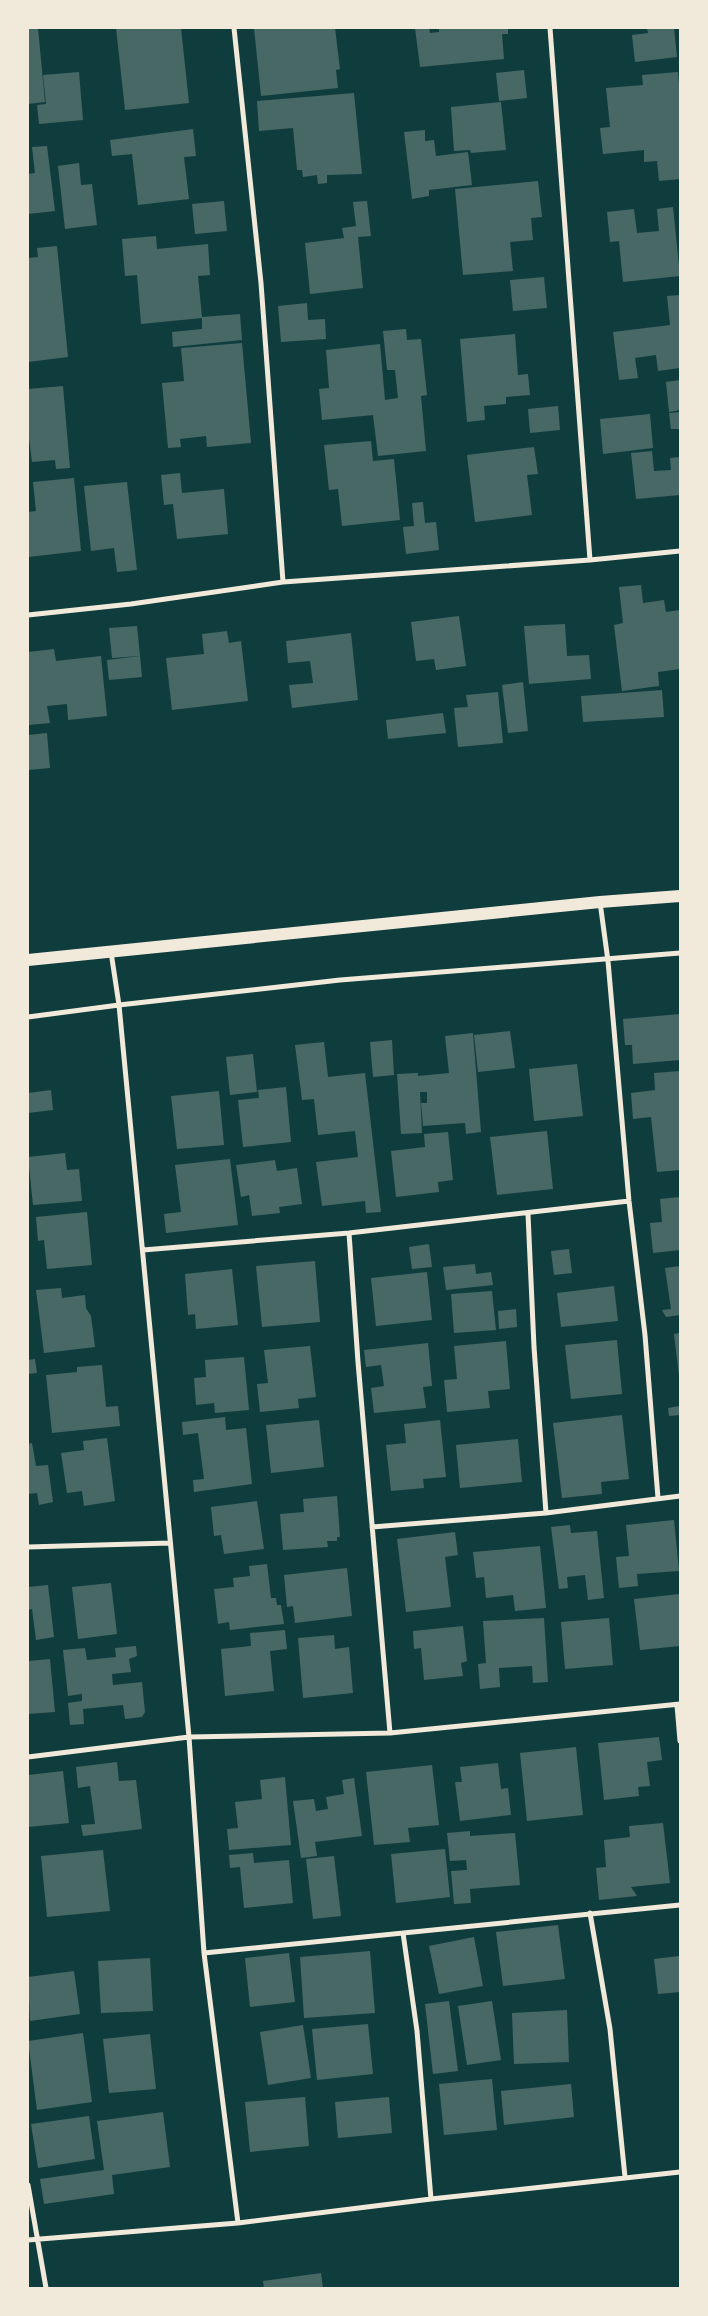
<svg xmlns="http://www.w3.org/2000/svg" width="708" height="2316" font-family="Rubik,sans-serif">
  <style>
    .building { fill: #486865 }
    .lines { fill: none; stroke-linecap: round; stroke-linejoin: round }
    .minor { stroke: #f1e9da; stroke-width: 5 }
    .primary { stroke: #f1e9da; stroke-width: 12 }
  </style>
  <rect width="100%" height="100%" fill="#0f3d3e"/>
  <path class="building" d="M28 28H38L45 102 28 104Z
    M116 28H181L189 103 125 110Z
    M254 28H335L340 69 336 70 338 88 261 96Z
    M415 28H429L430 33 439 32V28H508V34H502L504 59 420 67Z
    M647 28H674L677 57 635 62 632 35 648 33Z
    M524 70 527 98 499 101 496 73Z
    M79 72 83 120 39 124 37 105 46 104 43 75Z
    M678 72 680 96V179L659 181 657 161 644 162V150L603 154 600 128 610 127 606 88 643 85 642 75Z
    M354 93 362 174 327 175V183L318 184 317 175 303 177 302 170H297L293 128 259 131 257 101Z
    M501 102 506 150 471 153 470 150 454 151 451 107Z
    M193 129 196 156 184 157 189 199 138 205 132 154 112 156 110 140Z
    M425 130V141L434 140 436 156 468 152 472 185 429 190V196L412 199 404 132Z
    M47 146 55 211 28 214V174L35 173 32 147Z
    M79 163 81 185 92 184 97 225 65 229 58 166Z
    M538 181 542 217 531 218 533 240 510 242 513 271 463 275 455 189Z
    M224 201 227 231 195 234 192 204Z
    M367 201 371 236 358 237 363 288 310 294 305 243 344 238 342 228 356 226 353 202Z
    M673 207 680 276 623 282 619 241 610 242 607 212 634 209 637 233 659 231 657 209Z
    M156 236 157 249 208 244 210 275 198 276 202 317 240 314 242 340 173 347 172 332 202 329V318L141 324 137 275 125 276 122 239Z
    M57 246 68 357 28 362V258L38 257 37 248Z
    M544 277 547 308 513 311 510 280Z
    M680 295V368L658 371 656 355 635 358 638 378 619 380 613 332 670 325 667 296Z
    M307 303 308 320 325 319 326 339 281 342 278 306Z
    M406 329 407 340 421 339 427 395 421 396 426 451 378 456 373 415 322 420 319 389 329 388 326 350 380 344 385 400 398 398 395 370H387L383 331Z
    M515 334 518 375 528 374 530 395 506 397V404L484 406 485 420 467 422 460 339Z
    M242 343 251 443 207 447 206 436 180 439 181 447 168 448 162 383 184 381 181 348Z
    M680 380V410L669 412 666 382Z
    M63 386 70 468 56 469 55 460 32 462 29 438 28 439V389Z
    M558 406 560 430 530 433 528 409Z
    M680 412V429H671L669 413Z
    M650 414 653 448 603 454 600 419Z
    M371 441 373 461 394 459 400 520 342 526 338 489 329 490 324 445Z
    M534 447 538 474 527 475 532 515 475 522 467 455Z
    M652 451 654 471 671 470 670 458 680 457V495L636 499 631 453Z
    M180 473 182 493 224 489 228 534 177 539 173 504 164 505 161 475Z
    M74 478 81 551 28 557V512L36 511 33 482Z
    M127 482 137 570 117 572 114 548 91 551 84 486Z
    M423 502 425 523 436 522 439 550 406 554 403 527 414 526 412 503Z
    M641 585 643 603 664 600 666 612 680 610V669L658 672 659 686 622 691 614 625 623 623 619 587Z
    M459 616 466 666 436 670 434 659 416 661 411 622Z
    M565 624 567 656 589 655 591 679 529 684 524 626Z
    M137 626 140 656 112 658 109 628Z
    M227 631 229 643 241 641 248 701 172 710 166 658 204 654 202 634Z
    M351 633 358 700 292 708 289 685 313 683 310 661 288 663 286 641Z
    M54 649 56 661 101 656 107 716 68 720 67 704 47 706 50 723 28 725V652Z
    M140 656 142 677 109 680 107 660Z
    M523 682 528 731 508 733 502 685Z
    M662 690 664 717 583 722 581 696Z
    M498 692 503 743 458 747 454 708 468 707 466 695Z
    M443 713 446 733 388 739 386 720Z
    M47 733 50 768 28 770V735Z
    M680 1014V1060L633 1064 632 1045H625L623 1019Z
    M510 1031 515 1068 478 1072 474 1035Z
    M473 1033 481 1132 466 1134 465 1123 423 1126 421 1103H427V1092H420L422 1133 401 1134 397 1074 418 1073V1076L449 1073 445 1036Z
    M392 1040 394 1075 373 1077 370 1042Z
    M324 1042 328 1077 365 1073 381 1212 366 1213 365 1201 322 1206 316 1162 358 1157 355 1131 318 1135 314 1099 302 1100 295 1045Z
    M253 1054 257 1092 230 1095 226 1057Z
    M577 1064 583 1116 534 1121 529 1069Z
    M680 1071V1170L657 1172 651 1117 633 1119 631 1093 655 1090 654 1073Z
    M286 1087 291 1142 243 1147 238 1100 259 1098 258 1090Z
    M51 1090 53 1110 28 1113V1093Z
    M219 1091 224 1145 177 1149 171 1096Z
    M547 1131 553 1189 497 1195 490 1137Z
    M448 1132 453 1180 438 1182 439 1192 396 1197 391 1151 425 1147 424 1134Z
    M65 1153 67 1170 79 1169 82 1201 33 1205 28 1157Z
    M230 1159 238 1225 166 1233 164 1214 181 1212 175 1165Z
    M275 1160 277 1171 297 1168 302 1204 279 1207 280 1213 252 1216 249 1195 241 1197 236 1165Z
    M680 1197V1250L653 1253 650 1223 662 1222 660 1199Z
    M87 1212 92 1265 47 1269 44 1240 38 1241 36 1217Z
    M429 1244 432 1267 412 1269 409 1247Z
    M569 1249 572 1273 554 1275 551 1251Z
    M315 1261 320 1322 262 1327 256 1266Z
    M475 1264 476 1274 491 1272 493 1285 446 1290 443 1267Z
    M680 1266V1315L666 1317 662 1310 671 1309 665 1268Z
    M232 1269 238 1325 196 1329 195 1314 188 1315 185 1274Z
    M427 1272 432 1320 376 1326 371 1278Z
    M614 1286 618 1321 561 1327 557 1293Z
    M61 1288 62 1298 85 1295 86 1308 91 1316 95 1347 44 1353 36 1290Z
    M492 1291 496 1330 454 1333 451 1294Z
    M516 1309 517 1327 499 1329 498 1311Z
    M680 1333V1376H679L674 1334Z
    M617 1340 622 1394 571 1399 565 1345Z
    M506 1341 510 1389 488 1391 490 1408 447 1412 444 1380 457 1379 454 1346Z
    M428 1343 432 1386 423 1387 426 1408 374 1413 371 1388 384 1386 381 1365 366 1367 364 1350Z
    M310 1346 316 1397 298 1399 299 1408 260 1412 257 1384 268 1383 264 1350Z
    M244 1357 249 1410 215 1413 214 1403 196 1405 194 1378 206 1377 205 1360Z
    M35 1359 37 1373 28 1374V1360Z
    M102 1365 106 1407 118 1406 120 1426 52 1433 46 1375 77 1372V1367Z
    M680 1406V1415L669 1416 668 1408Z
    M622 1415 629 1479 601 1482 602 1494 562 1498 553 1423Z
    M225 1417 226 1430 246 1428 252 1484 194 1492 193 1480 204 1479 198 1433 183 1435 182 1422Z
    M319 1420 324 1467 271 1473 266 1425Z
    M440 1420 446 1477 423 1479 424 1488 391 1491 386 1445 406 1443 404 1424Z
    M107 1438 115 1501 84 1506 82 1491 67 1493 61 1453 84 1450 83 1441Z
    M518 1439 522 1482 460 1488 456 1445Z
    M32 1443 36 1466 48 1465 53 1502 39 1505 37 1493 28 1494V1444Z
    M337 1496 340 1537H337V1541H327L328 1547 283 1550 280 1514 304 1512 303 1499Z
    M257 1501 264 1549 224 1554 221 1535 214 1536 211 1507Z
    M674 1520 679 1571 637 1574 638 1586 619 1588 616 1557 629 1556 626 1525Z
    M570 1525 571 1533 597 1531 604 1598 588 1600 585 1575 567 1577 568 1588 559 1589 551 1527Z
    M455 1532 458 1555 445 1557 451 1607 406 1612 397 1539Z
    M540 1546 546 1608 515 1611 513 1595 486 1598 484 1577 476 1578 473 1552Z
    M267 1564 271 1598H276L277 1605H281L284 1624 230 1630 229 1622 218 1624 214 1589 234 1587 233 1578 250 1576 249 1566Z
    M347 1568 352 1616 295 1623 293 1606 287 1607 284 1575Z
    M111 1583 117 1634 78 1639 72 1587Z
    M48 1585 54 1637 36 1640 32 1609 28 1610V1587Z
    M680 1594V1646L640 1650 634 1599Z
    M544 1618 548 1682 533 1683 532 1666 499 1668 500 1687 480 1689 478 1664 486 1663 483 1621Z
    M609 1618 613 1665 565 1669 561 1622Z
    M463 1626 467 1661 461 1663 463 1676 424 1680 421 1648 414 1649 413 1631Z
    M285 1630 287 1649 270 1651 274 1691 225 1696 221 1649 251 1646 250 1633Z
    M334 1635 335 1649 349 1647 353 1693 303 1698 298 1638Z
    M136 1646 137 1656 129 1659 131 1672 112 1674 113 1685 142 1682 145 1712 142 1717 125 1719 123 1705 83 1709 84 1724 70 1725 68 1703 82 1701V1694L68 1696 63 1650 85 1648 87 1660 116 1657 115 1648Z
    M50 1659 55 1712 28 1714V1661Z
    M659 1737 662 1760 647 1762 650 1786 638 1787 639 1796 604 1800 598 1743Z
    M576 1747 583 1815 527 1821 520 1753Z
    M117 1762 119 1781 136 1780 142 1829 83 1836 81 1825 95 1824 90 1786 78 1788 76 1767Z
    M498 1763 501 1789 508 1788 511 1815 460 1821 455 1782H462L460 1767Z
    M432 1765 439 1825 408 1828 410 1842 374 1845 366 1772Z
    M63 1771 69 1823 28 1827V1775Z
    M285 1777 291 1845 229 1850 227 1829 238 1828 235 1802 262 1799 260 1780Z
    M354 1778 362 1836 315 1842 317 1856 301 1858 293 1801 314 1799 316 1811 328 1809 326 1797 344 1794 342 1780Z
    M663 1823 670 1883 631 1887 637 1896 599 1900 596 1868 606 1867 604 1840 630 1837 629 1826Z
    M470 1831V1836L515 1833 520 1885 470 1889 471 1903 454 1904 451 1871 467 1870 466 1860 450 1861 447 1833Z
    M445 1849 450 1897 396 1903 391 1854Z
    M103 1850 110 1911 47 1917 41 1856Z
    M253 1853 254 1863 289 1860 293 1903 244 1908 240 1867 230 1868 229 1855Z
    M334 1856 341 1916 313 1919 306 1859Z
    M558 1925 565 1979 503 1986 496 1932Z
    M474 1937 483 1986 439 1994 429 1946Z
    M370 1951 375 2013 304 2018 300 1957Z
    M289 1953 295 2002 250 2007 245 1958Z
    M679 1956 680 1992 658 1994 654 1959Z
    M150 1958 153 2011 101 2013 98 1961Z
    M74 1971 80 2014 30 2021 28 1977Z
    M449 2001 458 2071 433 2074 425 2004Z
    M492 2001 501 2060 467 2065 458 2006Z
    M567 2010 569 2062 514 2064 512 2013Z
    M368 2024 373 2074 317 2080 312 2029Z
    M303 2025 311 2078 268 2085 260 2032Z
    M83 2033 92 2102 37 2110 28 2041Z
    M150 2034 156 2089 109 2093 103 2039Z
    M492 2079 497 2130 444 2135 439 2084Z
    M571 2084 574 2117 504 2125 501 2091Z
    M305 2097 309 2146 250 2152 245 2102Z
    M389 2097 392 2133 338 2138 335 2102Z
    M163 2112 170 2167 112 2175 114 2194 44 2204 40 2179 104 2170 97 2121Z
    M89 2116 95 2159 38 2168 31 2124Z
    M321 2273 323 2288H264L263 2281Z"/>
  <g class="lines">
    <path class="minor" d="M234 28 261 283 283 582
      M550 28 590 560
      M28 615 131 604 283 582 590 560 680 551
      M600 902 608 961 629 1201 645 1335 658 1498
      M111 952 119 1005 189 1737 204 1953 238 2223
      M28 1017 119 1005 340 980 680 953
      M528 1214 534 1347 546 1513
      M349 1233 358 1362 390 1733
      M143 1250 349 1233 629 1201
      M372 1527 546 1513 680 1496
      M28 1547 170 1543
      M677 1705 680 1741
      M28 1757 189 1737 390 1733 680 1704
      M590 1913 610 2029 625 2177
      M403 1933 417 2031 431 2199
      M204 1953 680 1905
      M28 2185 46 2288
      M28 2240 238 2223 431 2199 680 2172"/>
    <path class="primary" d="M28 960 600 902 680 896"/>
  </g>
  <rect width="708" height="2316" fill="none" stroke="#f1e9da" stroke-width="58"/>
</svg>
